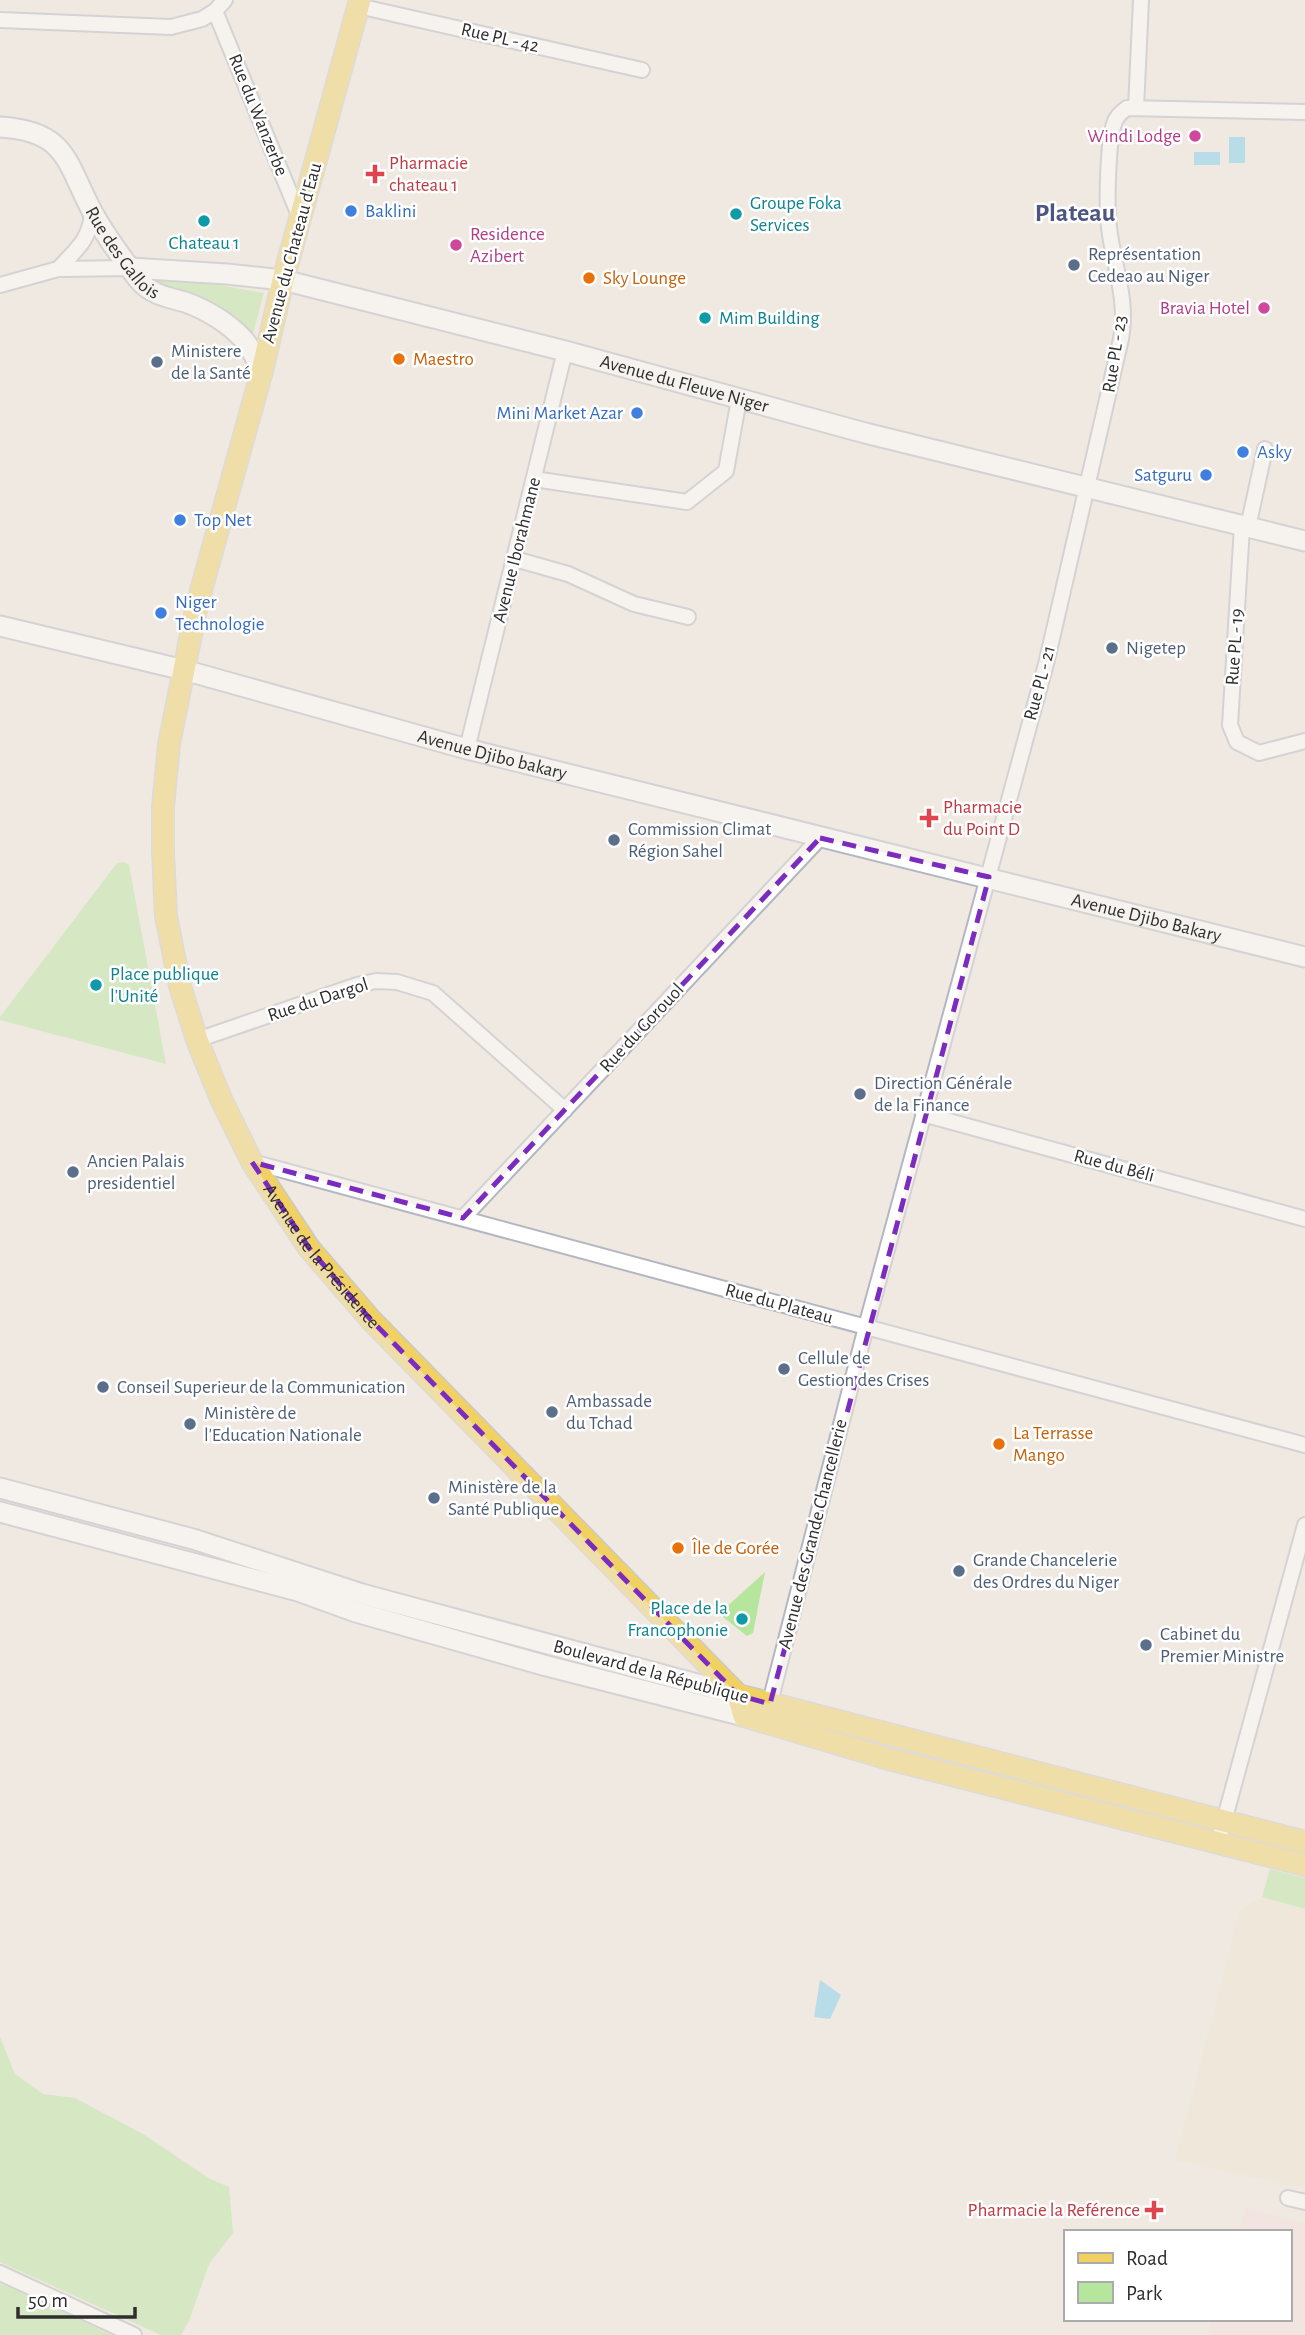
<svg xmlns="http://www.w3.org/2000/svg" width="1305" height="2335" font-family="'Alegreya Sans',sans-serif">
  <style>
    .education { fill: #f0e6d1 }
    .medical { fill: #f5dfe0 }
    .green { fill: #b6e59e }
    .water { fill: #75cff0 }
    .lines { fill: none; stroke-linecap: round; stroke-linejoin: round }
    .street-casing { stroke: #b4b7c1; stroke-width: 18 }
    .secondary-casing { stroke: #b4b7c1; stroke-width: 23 }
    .primary-casing { stroke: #c9c9c9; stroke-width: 24 }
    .street { stroke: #fff; stroke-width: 14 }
    .secondary { stroke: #fff; stroke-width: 19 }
    .primary { stroke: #f2d163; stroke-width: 21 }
    .marked { fill: none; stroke: #7b2cbf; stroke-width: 5; stroke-dasharray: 14 9; stroke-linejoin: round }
    .hotel-dot { fill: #d1479c; stroke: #fff; stroke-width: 2.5 }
    .health-dot { fill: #e0444e; stroke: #fff; stroke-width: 2.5 }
    .shop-dot { fill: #3f7fe0; stroke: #fff; stroke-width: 2.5 }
    .culture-dot { fill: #0f9aa8; stroke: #fff; stroke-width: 2.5 }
    .service-dot { fill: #5c6f8a; stroke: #fff; stroke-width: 2.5 }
    .food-dot { fill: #e8710a; stroke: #fff; stroke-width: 2.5 }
    .labels { text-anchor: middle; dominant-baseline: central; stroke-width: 5; stroke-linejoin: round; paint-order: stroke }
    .street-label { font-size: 19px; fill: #2e2e2e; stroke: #fff }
    .hotel-label { font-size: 19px; fill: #b23c85; stroke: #fff; text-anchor: end }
    .health-label { font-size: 19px; fill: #be3a42; stroke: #fff; text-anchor: start }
    .culture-label { font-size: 19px; fill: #0d838f; stroke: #fff; text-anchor: start }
    .shop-label { font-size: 19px; fill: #366cbe; stroke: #fff; text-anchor: start }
    .service-label { font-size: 19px; fill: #4e5e75; stroke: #fff; text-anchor: start }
    .food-label { font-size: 19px; fill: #c56008; stroke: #fff; text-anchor: start }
    .district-label { font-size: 26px; font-weight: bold; fill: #4d5680; stroke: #fff }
  </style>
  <rect width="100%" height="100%" fill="#efe9e1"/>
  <path class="education" d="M1262 1897 1305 1909V2189L1175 2160 1240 1909Z"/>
  <path class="medical" d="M1246 2208 1305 2224V2335H1208L1213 2319H1289V2232H1239Z"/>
  <path class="green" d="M151 277 213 284 264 293 252 337 148 284Z
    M124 862 129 865 166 1064 0 1020V1017L117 863Z
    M765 1572 753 1633 747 1636 723 1617 724 1609Z
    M1270 1869 1305 1878V1909L1262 1897Z
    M0 2037 15 2074 43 2094 75 2098 143 2134 210 2179 229 2187 233 2233 209 2264 189 2321 181 2335H161L0 2262Z
    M0 2284 9 2287 112 2335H0Z"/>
  <path class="water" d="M1229 137H1245V163H1229Z
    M1194 152H1220V165H1194Z
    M820 1980 841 1995 830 2019 814 2017Z"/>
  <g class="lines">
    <g class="street-casing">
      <path id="street" d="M358 6 642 70
        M215 11 301 220
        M0 20 171 27 202 19 215 11 225 0
        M1136 108 1141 0
        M58 269C76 250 91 239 92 211
        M0 285 58 269 131 268
        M534 479 687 502 726 471 739 399
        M1242 526 1230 725 1237 742 1259 753 1305 741
        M1248 527 1265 449
        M515 559 568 574 634 604 688 617
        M467 749 565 351
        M197 1040 357 985 376 981 397 982 433 993 565 1110
        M923 1114 1305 1219
        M252 1162 1305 1445
        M463 1218 820 838
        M768 1710 866 1327 1047 660 1121 339C1129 294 1110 259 1108 216 1107 197 1108 141 1114 124 1116 117 1121 112 1127 108L1305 112
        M1218 1843 1305 1525
        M1288 2198 1305 2202
        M0 2273 134 2335"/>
    </g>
    <g class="secondary-casing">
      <g id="secondary">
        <path id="s1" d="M0 127C68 131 66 163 93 213 106 237 122 258 138 279 151 295 167 297 185 302 205 309 229 323 243 339 251 347 256 360 262 371"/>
        <path id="s2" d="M131 268 227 274 283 280 565 351 865 433 1305 541"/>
        <path id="s3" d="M0 626 184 670 467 749 1305 957"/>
        <path d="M0 1488 193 1539 362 1594 738 1695"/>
        <path d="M0 1512 298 1591 356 1612 543 1665 744 1716"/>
      </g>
    </g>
    <g class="primary-casing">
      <g id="primary">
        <path id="s4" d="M360 0 283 280 262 371 197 605 169 744 163 807V852L166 916 180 986 197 1040 221 1099 252 1162 309 1248 371 1320 738 1695 744 1716 889 1759 1305 1865"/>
        <path d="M738 1695 1305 1842"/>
      </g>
    </g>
    <use href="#street" class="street"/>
    <use href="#secondary" class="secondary"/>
    <use href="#primary" class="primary"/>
  </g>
  <path d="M0 0H1305V2335H0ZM820 838 989 877 770 1704 738 1695 371 1320 309 1248 252 1162 463 1218Z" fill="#efe9e1" fill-opacity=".55" fill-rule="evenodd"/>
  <path class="marked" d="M820 838 989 877 770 1704 738 1695 371 1320 309 1248 252 1162 463 1218Z"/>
  <g class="hotel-dot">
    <circle cx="1195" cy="136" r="7"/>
    <circle cx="456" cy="245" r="7"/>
    <circle cx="1264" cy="308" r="7"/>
  </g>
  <g class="health-dot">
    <path d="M371.5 163.5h7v7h7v7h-7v7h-7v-7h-7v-7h7z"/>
    <path d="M925.5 807.5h7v7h7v7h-7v7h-7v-7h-7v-7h7z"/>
    <path d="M1150.5 2199.5h7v7h7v7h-7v7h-7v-7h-7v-7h7z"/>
  </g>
  <g class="shop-dot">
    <circle cx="351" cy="211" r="7"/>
    <circle cx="637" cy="413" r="7"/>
    <circle cx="1243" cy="452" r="7"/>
    <circle cx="1206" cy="475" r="7"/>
    <circle cx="180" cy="520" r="7"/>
    <circle cx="161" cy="613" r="7"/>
  </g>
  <g class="culture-dot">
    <circle cx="736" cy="214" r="7"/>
    <circle cx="204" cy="221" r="7"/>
    <circle cx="705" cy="318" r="7"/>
    <circle cx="96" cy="985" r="7"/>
    <circle cx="742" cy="1619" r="7"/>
  </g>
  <g class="service-dot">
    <circle cx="1074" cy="265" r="7"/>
    <circle cx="157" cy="362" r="7"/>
    <circle cx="1112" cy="648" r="7"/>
    <circle cx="614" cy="840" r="7"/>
    <circle cx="860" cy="1094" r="7"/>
    <circle cx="73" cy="1172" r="7"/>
    <circle cx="784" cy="1369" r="7"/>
    <circle cx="103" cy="1387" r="7"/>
    <circle cx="552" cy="1412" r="7"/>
    <circle cx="190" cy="1424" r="7"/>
    <circle cx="434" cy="1498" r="7"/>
    <circle cx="959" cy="1571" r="7"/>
    <circle cx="1146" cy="1645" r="7"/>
  </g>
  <g class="food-dot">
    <circle cx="589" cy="278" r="7"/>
    <circle cx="399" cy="359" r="7"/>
    <circle cx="999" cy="1444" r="7"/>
    <circle cx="678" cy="1548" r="7"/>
  </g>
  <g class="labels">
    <g class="street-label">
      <text transform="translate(500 38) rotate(13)">Rue PL - 42</text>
      <text transform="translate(258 115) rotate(68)">Rue du Wanzerbe</text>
      <text stroke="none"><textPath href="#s1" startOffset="187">Rue des Gallois</textPath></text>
      <text transform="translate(292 253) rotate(-75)">Avenue du Chateau d'Eau</text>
      <text transform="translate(1115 354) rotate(-81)">Rue PL - 23</text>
      <text stroke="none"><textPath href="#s2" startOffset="567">Avenue du Fleuve Niger</textPath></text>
      <text transform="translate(517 550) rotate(-76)">Avenue Iborahmane</text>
      <text transform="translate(1235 647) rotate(-86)">Rue PL - 19</text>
      <text transform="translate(1040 683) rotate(-75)">Rue PL - 21</text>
      <text stroke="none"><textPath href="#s3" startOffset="509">Avenue Djibo bakary</textPath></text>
      <text stroke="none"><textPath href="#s3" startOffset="1183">Avenue Djibo Bakary</textPath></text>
      <text transform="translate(318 1000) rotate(-18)">Rue du Dargol</text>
      <text transform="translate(642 1028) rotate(-47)">Rue du Gorouol</text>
      <text transform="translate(1114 1166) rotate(15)">Rue du Béli</text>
      <text stroke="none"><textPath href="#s4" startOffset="1320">Avenue de la Présidence</textPath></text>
      <text transform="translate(779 1304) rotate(15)">Rue du Plateau</text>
      <text transform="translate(813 1534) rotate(-76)">Avenue des Grande Chancellerie</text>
      <text transform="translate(651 1672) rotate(15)">Boulevard de la République</text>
    </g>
    <g class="hotel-label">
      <text x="1181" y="136">Windi Lodge</text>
      <text x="470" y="234" text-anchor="start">Residence<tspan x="470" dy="22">Azibert</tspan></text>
      <text x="1250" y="308">Bravia Hotel</text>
    </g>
    <g class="health-label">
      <text x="389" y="163">Pharmacie<tspan x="389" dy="22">chateau 1</tspan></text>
      <text x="943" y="807">Pharmacie<tspan x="943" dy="22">du Point D</tspan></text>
      <text x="1140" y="2210" text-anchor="end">Pharmacie la Reférence</text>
    </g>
    <g class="culture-label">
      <text x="750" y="203">Groupe Foka<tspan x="750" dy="22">Services</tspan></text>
      <text x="204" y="243" text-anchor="middle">Chateau 1</text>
      <text x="719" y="318">Mim Building</text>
      <text x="110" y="974">Place publique<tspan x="110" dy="22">l'Unité</tspan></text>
      <text x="728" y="1608" text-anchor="end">Place de la<tspan x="728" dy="22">Francophonie</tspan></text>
    </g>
    <g class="shop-label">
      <text x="365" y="211">Baklini</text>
      <text x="623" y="413" text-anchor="end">Mini Market Azar</text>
      <text x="1257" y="452">Asky</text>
      <text x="1192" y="475" text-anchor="end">Satguru</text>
      <text x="194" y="520">Top Net</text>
      <text x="175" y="602">Niger<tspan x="175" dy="22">Technologie</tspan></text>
    </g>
    <g class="service-label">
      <text x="1088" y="254">Représentation<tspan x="1088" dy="22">Cedeao au Niger</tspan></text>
      <text x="171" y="351">Ministere<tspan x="171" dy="22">de la Santé</tspan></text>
      <text x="1126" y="648">Nigetep</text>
      <text x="628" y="829">Commission Climat<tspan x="628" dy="22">Région Sahel</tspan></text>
      <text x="874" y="1083">Direction Générale<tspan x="874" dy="22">de la Finance</tspan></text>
      <text x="87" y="1161">Ancien Palais<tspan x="87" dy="22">presidentiel</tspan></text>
      <text x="798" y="1358">Cellule de<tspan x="798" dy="22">Gestion des Crises</tspan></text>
      <text x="117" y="1387">Conseil Superieur de la Communication</text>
      <text x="566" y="1401">Ambassade<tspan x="566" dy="22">du Tchad</tspan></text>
      <text x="204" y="1413">Ministère de<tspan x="204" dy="22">l'Education Nationale</tspan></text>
      <text x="448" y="1487">Ministère de la<tspan x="448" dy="22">Santé Publique</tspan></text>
      <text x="973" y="1560">Grande Chancelerie<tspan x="973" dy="22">des Ordres du Niger</tspan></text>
      <text x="1160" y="1634">Cabinet du<tspan x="1160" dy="22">Premier Ministre</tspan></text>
    </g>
    <g class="food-label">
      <text x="603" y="278">Sky Lounge</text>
      <text x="413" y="359">Maestro</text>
      <text x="1013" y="1433">La Terrasse<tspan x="1013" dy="22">Mango</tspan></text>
      <text x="692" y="1548">Île de Gorée</text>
    </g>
    <g class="district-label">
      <text x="1075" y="213">Plateau</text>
    </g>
  </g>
  <rect x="1064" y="2230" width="228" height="91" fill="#ffffff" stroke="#ababab" stroke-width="2"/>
  <rect x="1078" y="2253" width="35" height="10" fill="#f2d163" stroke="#ababab" stroke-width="2"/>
  <text x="1126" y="2265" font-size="21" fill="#2e2e2e">Road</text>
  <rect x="1078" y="2282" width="35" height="21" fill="#b6e59e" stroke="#ababab" stroke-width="2"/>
  <text x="1126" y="2300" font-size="21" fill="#2e2e2e">Park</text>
  <path d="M18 2307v10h117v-10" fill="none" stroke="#2e2e2e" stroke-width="3.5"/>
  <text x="28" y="2307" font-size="21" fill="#2e2e2e" stroke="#ffffff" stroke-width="5" paint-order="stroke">50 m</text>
</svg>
